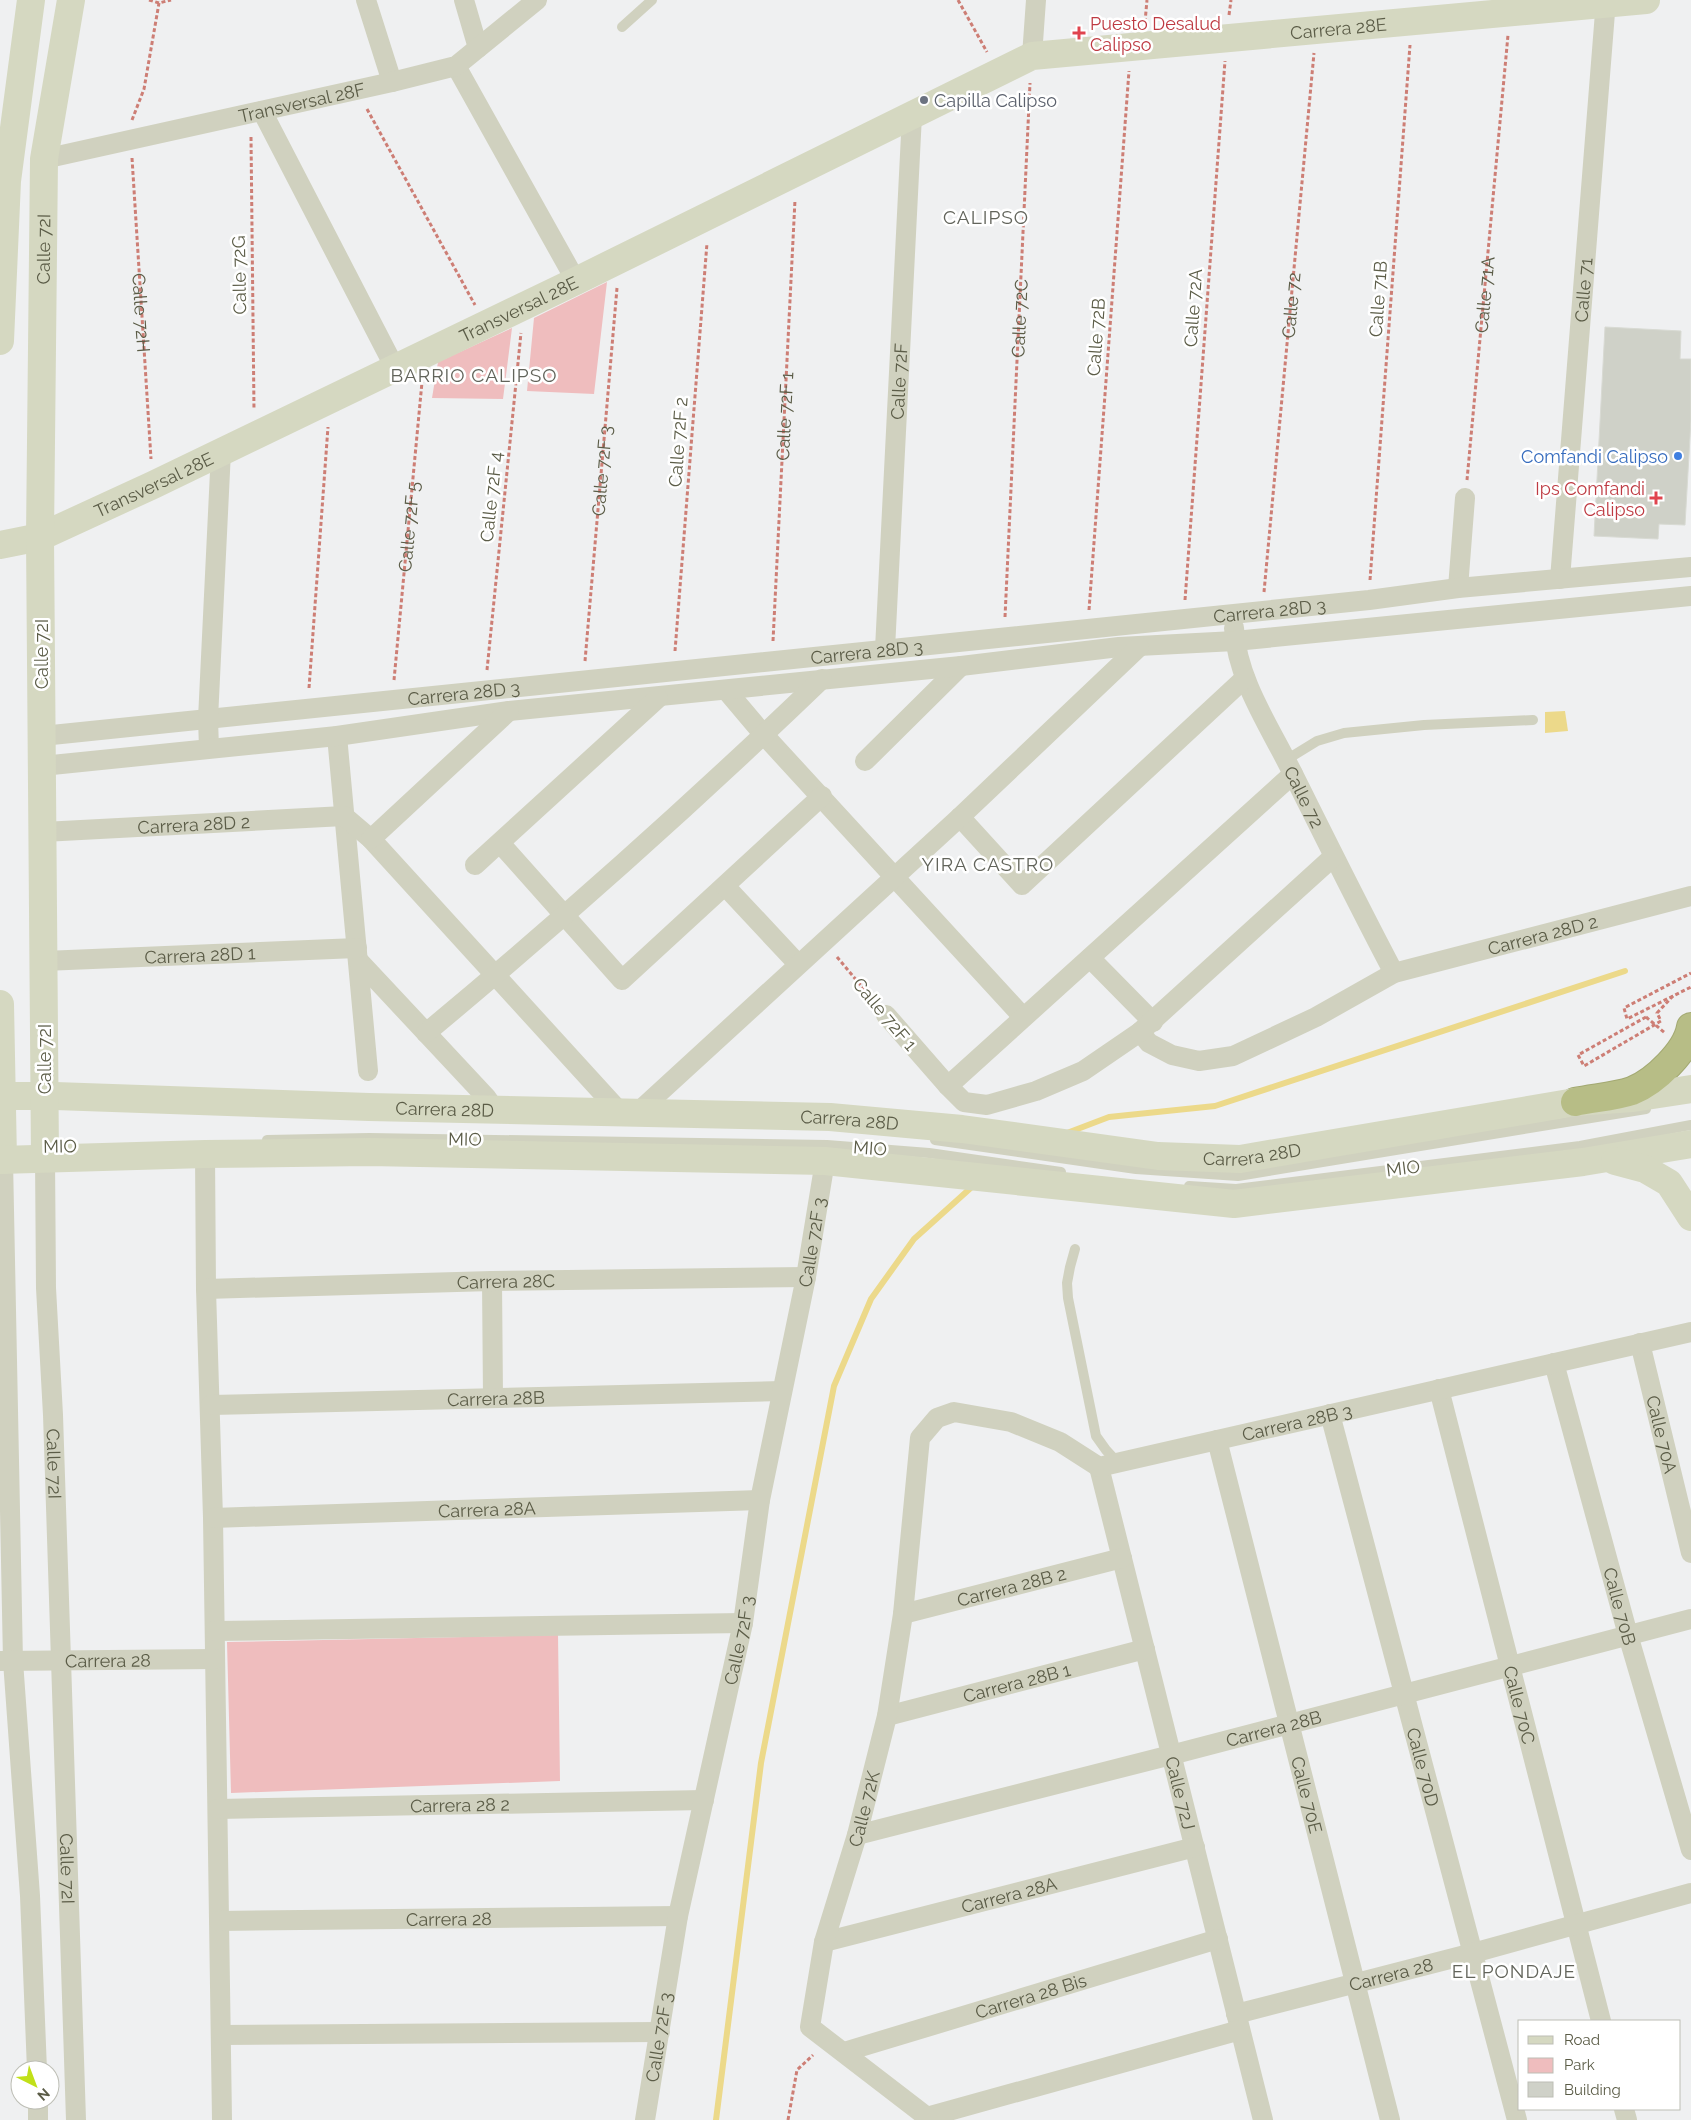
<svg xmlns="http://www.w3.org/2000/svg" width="1691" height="2120" font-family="Raleway,sans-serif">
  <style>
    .green { fill: #efbdbe }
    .water { fill: #ecd98a }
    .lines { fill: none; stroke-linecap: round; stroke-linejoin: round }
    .stream { stroke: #ecd98a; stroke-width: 6 }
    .building { fill: #cfd1c8; stroke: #d8dad3 }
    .highway-casing { stroke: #a3a972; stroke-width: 30 }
    .path { stroke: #cd7e75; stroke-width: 3; stroke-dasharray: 4 2.5; stroke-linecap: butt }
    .lane { stroke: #d0d1bf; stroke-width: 10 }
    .street { stroke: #d0d1bf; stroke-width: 20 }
    .secondary { stroke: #d5d8c1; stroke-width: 28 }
    .highway { stroke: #b7bd86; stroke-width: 28 }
    .path-bridge { stroke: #cd7e75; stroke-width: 3; stroke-dasharray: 4 2.5; stroke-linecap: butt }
    .health-dot { fill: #e0444e; stroke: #fff; stroke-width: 2 }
    .worship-dot { fill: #6b7280; stroke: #fff; stroke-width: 2 }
    .shop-dot { fill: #3f7fe0; stroke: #fff; stroke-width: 2 }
    .labels { text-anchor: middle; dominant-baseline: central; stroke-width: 5; stroke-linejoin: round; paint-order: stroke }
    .health-label { font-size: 18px; fill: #be3a42; stroke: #fff; text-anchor: start }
    .street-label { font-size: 18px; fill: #5b5c47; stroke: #fff }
    .worship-label { font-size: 18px; fill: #5b616d; stroke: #fff; text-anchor: start }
    .shop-label { font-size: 18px; fill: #366cbe; stroke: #fff; text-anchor: end }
    .neighbourhood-label { font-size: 19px; letter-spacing: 1px; fill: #62645b; stroke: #fff }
  </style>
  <rect width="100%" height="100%" fill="#eff0f1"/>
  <path class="green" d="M607 282 594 394 527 391 534 318Z
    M512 328 503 399 432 398 438 362Z
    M558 1635 560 1781 231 1793 227 1642Z"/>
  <path class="water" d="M1565 711 1568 731 1545 733V712Z"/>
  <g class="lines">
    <path class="stream" d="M1067 1133 1109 1117 1215 1106 1625 971
      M716 2120 761 1763 834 1386 871 1299 914 1239 974 1185"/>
  </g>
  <path class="building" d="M1605 327 1681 331 1680 359H1691V420L1685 525 1659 524 1658 539 1594 536Z"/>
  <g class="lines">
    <g class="highway-casing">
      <path id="highway" d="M1575 1102C1593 1098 1614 1097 1632 1091 1655 1082 1687 1051 1691 1027"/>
    </g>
    <g class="path">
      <path d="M149 0 159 3 171 0"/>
      <path d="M958 0 987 52"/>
      <path d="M1229 15 1231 0"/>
      <path d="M1145 22 1147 0"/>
      <path d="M367 109 475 305"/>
      <path d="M132 120 144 89 159 3"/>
      <path d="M251 137 254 410"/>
      <path id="s1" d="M132 158 151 459"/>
      <path id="s2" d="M1467 480 1508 35"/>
      <path d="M1370 580 1410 45"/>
      <path id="s3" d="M1264 592 1314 53"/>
      <path d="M1185 600 1225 61"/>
      <path d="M1089 610 1129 71"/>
      <path id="s4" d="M1005 617 1030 83"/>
      <path id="s5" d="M773 641 795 200"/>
      <path d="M675 651 707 243"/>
      <path id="s6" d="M585 661 617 288"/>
      <path d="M487 670 521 333"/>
      <path id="s7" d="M394 680 422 382"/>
      <path d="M309 688 328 427"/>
      <path d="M837 957 873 1000"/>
      <path d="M1673 996 1627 1019 1624 1008 1691 973"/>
      <path d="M1646 1017 1665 1033"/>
      <path d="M788 2120 797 2070 813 2055"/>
    </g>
    <path class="lane" d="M622 27 652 0
      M1286 760 1317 741 1344 733 1424 725 1533 720
      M267 1140 369 1138 827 1145 929 1153 1061 1172
      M935 1140 1136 1169 1238 1176 1646 1109
      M1189 1186 1236 1189 1580 1146 1691 1125
      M1075 1249 1070 1267 1067 1283 1068 1298 1096 1436 1106 1450 1118 1463"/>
    <g class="street">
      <path d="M366 0 392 82"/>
      <path d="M464 0 478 48"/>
      <path d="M1032 56 1036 0"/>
      <path d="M456 66 576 281"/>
      <path d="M262 111 395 368"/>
      <path id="s8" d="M44 159 392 82 456 66 537 0"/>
      <path id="s9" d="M1560 579 1606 0"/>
      <path d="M1458 588 1465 498"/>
      <path id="s10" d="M1234 628C1237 680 1270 727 1292 772 1326 840 1359 907 1394 973"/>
      <path id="s11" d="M885 649 912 115"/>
      <path d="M726 690 764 735 1023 1017"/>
      <path id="s12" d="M42 736 1369 600 1458 588 1691 567"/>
      <path d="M337 736 368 1071"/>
      <path d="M209 748 208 719 221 451"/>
      <path d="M865 761 961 666"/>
      <path d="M42 766 337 736 509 711 961 666 1119 647 1235 641 1691 596"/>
      <path id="s13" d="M1293 774 948 1086 964 1102 987 1105 1036 1091 1083 1071 1140 1032 1149 1043 1172 1055 1199 1061 1233 1056 1316 1017 1394 973 1691 896"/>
      <path d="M960 817 1022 885 1245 678"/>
      <path id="s14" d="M43 832 344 816 371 839 620 1112"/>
      <path d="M371 839 509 711"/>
      <path d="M500 843 622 980 822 796"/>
      <path d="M475 865 658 698"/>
      <path d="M726 887 798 964"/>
      <path d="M1090 958 1153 1022"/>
      <path d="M358 960 486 1097 495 1110"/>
      <path id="s15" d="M44 961 357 948"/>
      <path d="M886 1015 948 1086"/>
      <path d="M1140 1032 1333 857"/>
      <path d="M426 1033C562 920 694 802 822 679"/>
      <path d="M637 1113 960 817 1139 647"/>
      <path d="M205 1154 206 1289 213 1518 222 2120"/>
      <path id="s16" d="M45 1158 46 1288 53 1415 76 2120"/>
      <path d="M3 1160 13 1661 30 1896 37 2070"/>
      <path d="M492 1281 493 1397"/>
      <path id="s17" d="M206 1289 492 1281 806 1277"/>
      <path id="s18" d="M1640 1343 1691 1553"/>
      <path id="s19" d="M1554 1363 1628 1635 1691 1850"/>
      <path id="s20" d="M1439 1389 1601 2021"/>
      <path id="s21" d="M211 1405 782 1391"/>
      <path id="s22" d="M1330 1414 1517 2120"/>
      <path id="s23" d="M1217 1440 1390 2120"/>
      <path id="s24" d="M1099 1467 1263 2120"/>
      <path id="s25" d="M213 1518 760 1500"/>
      <path id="s26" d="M903 1614 1122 1558"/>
      <path d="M215 1631 743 1623"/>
      <path id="s27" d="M0 1661 215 1659"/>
      <path id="s28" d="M887 1716 1145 1649"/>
      <path id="s29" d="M218 1809 704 1800"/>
      <path id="s30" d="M857 1835 1171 1755 1691 1619"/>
      <path id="s31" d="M219 1921 678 1916"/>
      <path id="s32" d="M824 1942 1195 1847"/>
      <path id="s33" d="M1236 2014 1473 1953 1691 1893"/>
      <path d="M221 2035 660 2032"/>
      <path id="s34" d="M844 2052 1218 1939"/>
      <path d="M38 2100V2120"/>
      <path d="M1624 2109 1627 2120"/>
      <path d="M927 2117 1240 2030"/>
      <path id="s35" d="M645 2120 678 1916 743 1623 760 1500 806 1277 825 1161"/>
      <path id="s36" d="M928 2120 927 2117 810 2027 824 1942 857 1835 887 1716 903 1614 920 1438 937 1418 954 1412 1011 1422 1060 1442 1099 1467 1691 1332"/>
    </g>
    <g class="secondary">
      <path d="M0 341 7 181 31 0"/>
      <path id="s37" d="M0 545 40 537 153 485 576 281 1032 56 1646 0"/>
      <path d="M0 1004 3 1160"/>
      <path id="s38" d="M0 1096H55L369 1107 830 1117 962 1129 1158 1156 1240 1159 1575 1102 1633 1098 1691 1089"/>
      <path id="s39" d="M45 1158 40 537 44 159 71 0"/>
      <path d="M0 1160 205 1154 369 1152 825 1161 1234 1204 1583 1162 1691 1144"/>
      <path d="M1615 1161 1645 1169 1669 1183 1691 1217"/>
    </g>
    <use href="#highway" class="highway"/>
    <path class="path-bridge" d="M1646 1017 1578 1055 1584 1066 1661 1021 1657 1013 1673 996 1691 987"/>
  </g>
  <g class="health-dot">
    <path d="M1076.5 25.5h5v5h5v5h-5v5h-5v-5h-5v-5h5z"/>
    <path d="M1653.5 490.5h5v5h5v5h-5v5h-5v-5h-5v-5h5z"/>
  </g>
  <circle class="worship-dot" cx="924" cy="100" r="5"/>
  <circle class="shop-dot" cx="1678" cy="456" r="5"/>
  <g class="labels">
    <g class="health-label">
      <text x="1090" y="23">Puesto Desalud<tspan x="1090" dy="21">Calipso</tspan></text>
      <text x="1645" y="488" text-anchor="end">Ips Comfandi<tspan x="1645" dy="21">Calipso</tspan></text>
    </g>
    <g class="street-label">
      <text stroke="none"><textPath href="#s37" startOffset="1451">Carrera 28E</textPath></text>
      <text stroke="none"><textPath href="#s8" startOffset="264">Transversal 28F</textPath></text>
      <text stroke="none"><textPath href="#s39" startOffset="909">Calle 72I</textPath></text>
      <text transform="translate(239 275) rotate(-91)">Calle 72G</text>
      <text stroke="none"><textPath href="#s9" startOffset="290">Calle 71</textPath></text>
      <text stroke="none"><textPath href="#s2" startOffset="186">Calle 71A</textPath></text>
      <text transform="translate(1378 299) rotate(-86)">Calle 71B</text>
      <text stroke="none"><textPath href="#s3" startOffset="288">Calle 72</textPath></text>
      <text transform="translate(1193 308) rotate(-86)">Calle 72A</text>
      <text stroke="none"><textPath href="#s37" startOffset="571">Transversal 28E</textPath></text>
      <text stroke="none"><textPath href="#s1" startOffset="155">Calle 72H</textPath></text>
      <text stroke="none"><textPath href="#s4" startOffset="299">Calle 72C</textPath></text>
      <text transform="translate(1096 337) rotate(-86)">Calle 72B</text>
      <text stroke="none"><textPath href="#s11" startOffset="268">Calle 72F</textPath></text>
      <text stroke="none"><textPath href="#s5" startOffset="225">Calle 72F 1</textPath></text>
      <text transform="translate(678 442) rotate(-86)">Calle 72F 2</text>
      <text stroke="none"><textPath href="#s6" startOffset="191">Calle 72F 3</textPath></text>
      <text stroke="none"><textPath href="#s37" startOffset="166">Transversal 28E</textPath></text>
      <text transform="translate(491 497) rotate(-84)">Calle 72F 4</text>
      <text stroke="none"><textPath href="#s7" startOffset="154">Calle 72F 5</textPath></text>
      <text stroke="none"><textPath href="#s12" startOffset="1234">Carrera 28D 3</textPath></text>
      <text stroke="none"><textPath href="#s12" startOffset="829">Carrera 28D 3</textPath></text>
      <text transform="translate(41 654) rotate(-90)">Calle 72I</text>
      <text stroke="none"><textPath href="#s12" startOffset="424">Carrera 28D 3</textPath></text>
      <text stroke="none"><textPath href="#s10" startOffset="184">Calle 72</textPath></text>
      <text stroke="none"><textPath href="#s14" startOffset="151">Carrera 28D 2</textPath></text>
      <text stroke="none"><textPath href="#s13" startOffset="1119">Carrera 28D 2</textPath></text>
      <text stroke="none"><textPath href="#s15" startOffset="156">Carrera 28D 1</textPath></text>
      <text transform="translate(885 1014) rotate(50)">Calle 72F 1</text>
      <text transform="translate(44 1059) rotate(-90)">Calle 72I</text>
      <text stroke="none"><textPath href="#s38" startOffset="445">Carrera 28D</textPath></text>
      <text stroke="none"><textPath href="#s38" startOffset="850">Carrera 28D</textPath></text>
      <text transform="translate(465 1139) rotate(1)">MIO</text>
      <text transform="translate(60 1146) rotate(-1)">MIO</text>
      <text transform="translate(870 1148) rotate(4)">MIO</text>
      <text stroke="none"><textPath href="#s38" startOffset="1255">Carrera 28D</textPath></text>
      <text transform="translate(1403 1168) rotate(-7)">MIO</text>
      <text stroke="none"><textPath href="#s35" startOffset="894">Calle 72F 3</textPath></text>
      <text stroke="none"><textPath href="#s17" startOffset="300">Carrera 28C</textPath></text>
      <text stroke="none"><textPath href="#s21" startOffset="285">Carrera 28B</textPath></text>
      <text stroke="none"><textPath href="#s36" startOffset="1156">Carrera 28B 3</textPath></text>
      <text stroke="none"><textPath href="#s18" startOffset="94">Calle 70A</textPath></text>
      <text stroke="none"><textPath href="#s16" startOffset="306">Calle 72I</textPath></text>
      <text stroke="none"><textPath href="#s25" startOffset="274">Carrera 28A</textPath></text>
      <text stroke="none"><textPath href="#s26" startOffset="112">Carrera 28B 2</textPath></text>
      <text stroke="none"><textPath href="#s19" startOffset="252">Calle 70B</textPath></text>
      <text stroke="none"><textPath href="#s35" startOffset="489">Calle 72F 3</textPath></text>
      <text stroke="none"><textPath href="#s27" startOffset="108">Carrera 28</textPath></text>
      <text stroke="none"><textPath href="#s28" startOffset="134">Carrera 28B 1</textPath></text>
      <text stroke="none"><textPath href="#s20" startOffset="326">Calle 70C</textPath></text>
      <text stroke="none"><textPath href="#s30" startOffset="430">Carrera 28B</textPath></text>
      <text stroke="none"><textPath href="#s22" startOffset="365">Calle 70D</textPath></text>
      <text stroke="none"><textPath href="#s24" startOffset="336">Calle 72J</textPath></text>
      <text stroke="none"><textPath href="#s23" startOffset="366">Calle 70E</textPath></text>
      <text stroke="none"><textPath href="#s29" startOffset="242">Carrera 28 2</textPath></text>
      <text stroke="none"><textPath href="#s36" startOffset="376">Calle 72K</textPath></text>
      <text stroke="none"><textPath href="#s16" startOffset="711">Calle 72I</textPath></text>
      <text stroke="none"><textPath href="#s32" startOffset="191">Carrera 28A</textPath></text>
      <text stroke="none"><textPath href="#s31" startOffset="230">Carrera 28</textPath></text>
      <text stroke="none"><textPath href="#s33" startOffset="160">Carrera 28</textPath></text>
      <text stroke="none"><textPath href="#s34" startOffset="195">Carrera 28 Bis</textPath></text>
      <text stroke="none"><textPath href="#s35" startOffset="84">Calle 72F 3</textPath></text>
    </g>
    <g class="worship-label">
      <text x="934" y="100">Capilla Calipso</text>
    </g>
    <g class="shop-label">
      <text x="1668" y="456">Comfandi Calipso</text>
    </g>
    <g class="neighbourhood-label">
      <text x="986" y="217">CALIPSO</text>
      <text x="474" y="375">BARRIO CALIPSO</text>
      <text x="988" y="864">YIRA CASTRO</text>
      <text x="1514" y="1971">EL PONDAJE</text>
    </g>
  </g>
  <rect x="1518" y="2020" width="162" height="90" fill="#ffffff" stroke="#bdbeb5"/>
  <rect x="1528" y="2036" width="25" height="8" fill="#d5d8c1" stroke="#bdbeb5"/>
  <text x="1564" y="2045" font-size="15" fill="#5b5c47">Road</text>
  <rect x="1528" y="2058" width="25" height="15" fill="#efbdbe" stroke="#bdbeb5"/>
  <text x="1564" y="2070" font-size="15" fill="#5b5c47">Park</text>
  <rect x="1528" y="2082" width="25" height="15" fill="#cfd1c8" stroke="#bdbeb5"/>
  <text x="1564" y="2095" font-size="15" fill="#5b5c47">Building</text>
  <g transform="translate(35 2085) rotate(138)"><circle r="24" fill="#ffffff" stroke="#bdbeb5"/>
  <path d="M0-4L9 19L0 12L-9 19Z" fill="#c1e019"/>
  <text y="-8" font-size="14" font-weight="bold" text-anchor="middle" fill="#5b5c47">N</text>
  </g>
</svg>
